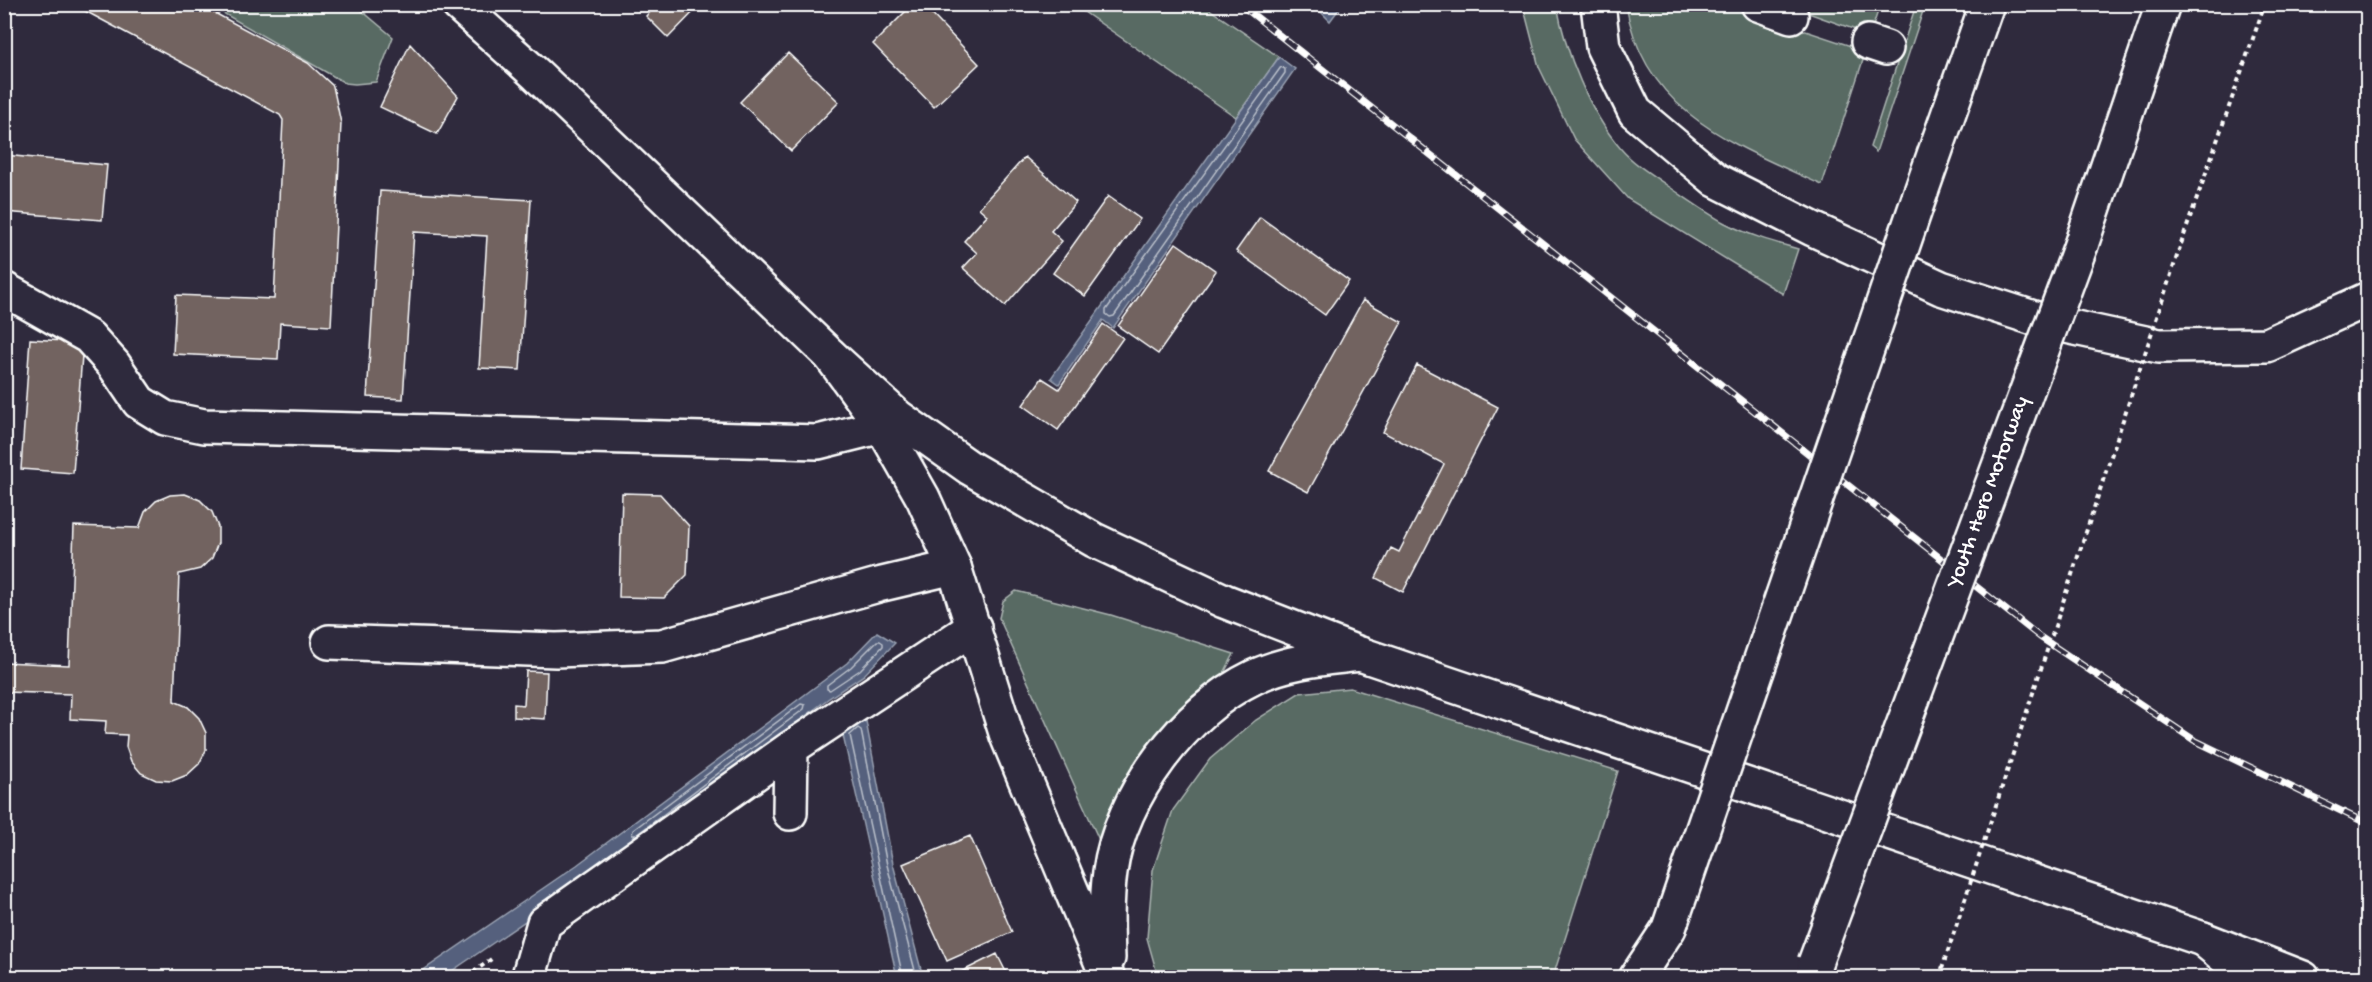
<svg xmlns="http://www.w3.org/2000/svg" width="2372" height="982" font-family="'Gochi Hand',sans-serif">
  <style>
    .green { fill: #586b64; stroke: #acb5b2; stroke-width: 1.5 }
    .water { fill: #54617d; stroke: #98a0b1; stroke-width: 1.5 }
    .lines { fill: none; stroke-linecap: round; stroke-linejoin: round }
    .shore { stroke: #bbc0cb; stroke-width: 1.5 }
    .building { fill: #726460; stroke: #fff; stroke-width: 1.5 }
    .minor-casing { stroke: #fff; stroke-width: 38 }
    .major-casing { stroke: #fff; stroke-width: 38 }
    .highway-casing { stroke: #fff; stroke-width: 38 }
    .path { stroke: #fff; stroke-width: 4; stroke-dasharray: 4.5 4.5; stroke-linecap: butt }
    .minor { stroke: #2f2a3d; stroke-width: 33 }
    .major { stroke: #2f2a3d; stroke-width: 33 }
    .highway { stroke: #2f2a3d; stroke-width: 33 }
    .rail-casing { stroke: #fff; stroke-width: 7 }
    .rail { stroke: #2f2a3d; stroke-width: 4.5; stroke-dasharray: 14; stroke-linecap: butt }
    .highway-bridge-casing { stroke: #fff; stroke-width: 38; stroke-linecap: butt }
    .path-bridge { stroke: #fff; stroke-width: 4; stroke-dasharray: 4.5 4.5; stroke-linecap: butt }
    .highway-bridge { stroke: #2f2a3d; stroke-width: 33 }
    .labels { text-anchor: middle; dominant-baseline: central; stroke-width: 4.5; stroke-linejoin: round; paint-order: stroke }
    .street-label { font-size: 22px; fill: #fff; stroke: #2f2a3d }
  </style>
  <rect width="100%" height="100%" fill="#2f2a3d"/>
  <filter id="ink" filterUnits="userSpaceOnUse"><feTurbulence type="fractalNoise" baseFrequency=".0167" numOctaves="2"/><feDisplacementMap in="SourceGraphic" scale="12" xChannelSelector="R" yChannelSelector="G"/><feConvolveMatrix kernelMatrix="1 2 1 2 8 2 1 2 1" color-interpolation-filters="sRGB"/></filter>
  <g filter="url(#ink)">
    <path class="green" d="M209 5H355L393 37 376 82 355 84 345 83Z
      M1074 5H1203L1279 57 1236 117Z
      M1523 5H1557C1565 52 1590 113 1621 149 1634 164 1652 175 1668 186 1686 198 1705 212 1725 223 1748 235 1773 242 1798 249L1783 294 1628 199 1574 139 1539 67Z
      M1626 5H1727L1866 51 1822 185C1733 144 1644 113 1626 5Z
      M1786 5H1880L1870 35Z
      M1916 5H1925L1876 152 1870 147Z
      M1016 591 1111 615 1234 654 1224 673 1202 695 1104 851 999 618 1003 601Z
      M1350 688 1618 771 1553 977H1158L1147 938 1153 870 1173 810 1210 759 1256 720 1299 693Z"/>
    <path class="water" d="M1313 4H1342V5L1330 21Z
      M1279 57 1295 69 1113 328 1103 320 1059 384 1051 378Z
      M877 632 895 643 864 675 829 698 692 803 562 896 443 977 412 978 577 865 847 663Z
      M865 716 893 864 923 977H897L842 731Z"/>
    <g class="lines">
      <path class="shore" d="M1281 67 1285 69V73L1114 316 1110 317 1106 314V310Z
        M880 641 883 643V646L860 670 830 690 827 689V685L851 667 877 641Z
        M801 704 805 705 804 709 636 835H632L633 830Z
        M903 978 850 735 858 728 861 730 887 865 917 978"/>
    </g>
    <path class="building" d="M72 4H198L308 63 333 86 341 123 331 326 280 323 278 359 173 354 176 295 274 299 283 120 280 115Z
      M657 4H701L668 38 646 16Z
      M913 4H922L979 64 934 107 873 44Z
      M410 44 458 96 437 134 380 107Z
      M788 53 839 102 791 151 740 102Z
      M4 155 107 165 102 220 4 212Z
      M1025 157 1076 202 1051 231 1062 241 1005 306 963 268 977 253 964 241 987 215 979 208Z
      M380 191 531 200 520 370 479 368 487 236 414 232 403 399 367 397Z
      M1108 196 1140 219 1085 296 1053 273Z
      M1260 217 1349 281 1325 315 1236 251Z
      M1176 243 1216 271 1158 354 1118 326Z
      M1363 300 1402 322 1308 492 1269 471Z
      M1103 324 1123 338 1058 430 1023 405 1042 378 1059 389Z
      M30 339 83 342 73 473 21 469Z
      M1417 365 1498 407 1403 592 1376 578 1391 548 1399 552 1444 464 1383 432Z
      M622 493 660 494 689 526 687 575 664 598 619 597Z
      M185 494 200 500 212 512 218 527V543L212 558 200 569 179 574 174 701 188 707 199 718 206 733V750L199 764 187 775 172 781 156 780 141 773 131 761 126 747 127 735 105 734 106 721 70 719 71 694 4 692V662L69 665 74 526 139 528 145 512 156 501 170 495Z
      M526 671 547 672 545 719 514 717V704L524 705Z
      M970 836 1012 932 947 961 903 864Z
      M997 954 1009 978H956L955 975Z"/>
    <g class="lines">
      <g class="minor-casing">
        <path id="minor" d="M1598 4 1603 47 1635 112 1716 180 1813 229 1941 288 2043 321 2159 346 2267 345 2368 299
          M1758 4 1791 16
          M1868 42 1886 48
          M4 289 89 337 114 365 139 402 165 418 204 426 818 442 882 426
          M329 642 556 650 662 646 878 585 954 567
          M790 813 791 748
          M530 972 544 923 791 748 974 627"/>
      </g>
      <g class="major-casing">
        <path id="major" d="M458 4 537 75 830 355 898 417 970 468 1094 540 1224 601 1360 654 2203 939 2303 978"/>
      </g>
      <g class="highway-casing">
        <path id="highway" d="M1921 192 1987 4
          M2081 245 2163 4
          M830 355 882 426 923 498 954 567 1007 736 1108 978
          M2203 939 2250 978
          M1108 958C1107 930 1106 901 1110 872 1120 796 1185 710 1254 677 1287 661 1325 658 1360 654
          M1636 978 1669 928"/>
      </g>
      <path class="path" d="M2181 244 2265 4
        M466 978 494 957"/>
      <use href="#minor" class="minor"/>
      <use href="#major" class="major"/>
      <use href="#highway" class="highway"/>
      <g class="rail-casing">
        <path id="rail" d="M1240 4 2040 637 2194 740 2368 824"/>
      </g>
      <use href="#rail" class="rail"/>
      <g class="highway-bridge-casing">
        <path id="highway-bridge" d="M1669 928 1921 192
          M1815 963 2081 245"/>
      </g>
      <path class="path-bridge" d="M1939 978 2181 244"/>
      <use href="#highway-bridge" class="highway-bridge"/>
    </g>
  </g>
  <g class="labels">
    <g class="street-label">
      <text transform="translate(1989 492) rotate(-70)">Youth Hero Motorway</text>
    </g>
  </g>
  <rect width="2372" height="982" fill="none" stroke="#2f2a3d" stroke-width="24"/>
  <rect x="12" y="12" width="2348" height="958" fill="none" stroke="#fff" stroke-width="2" filter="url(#ink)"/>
</svg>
